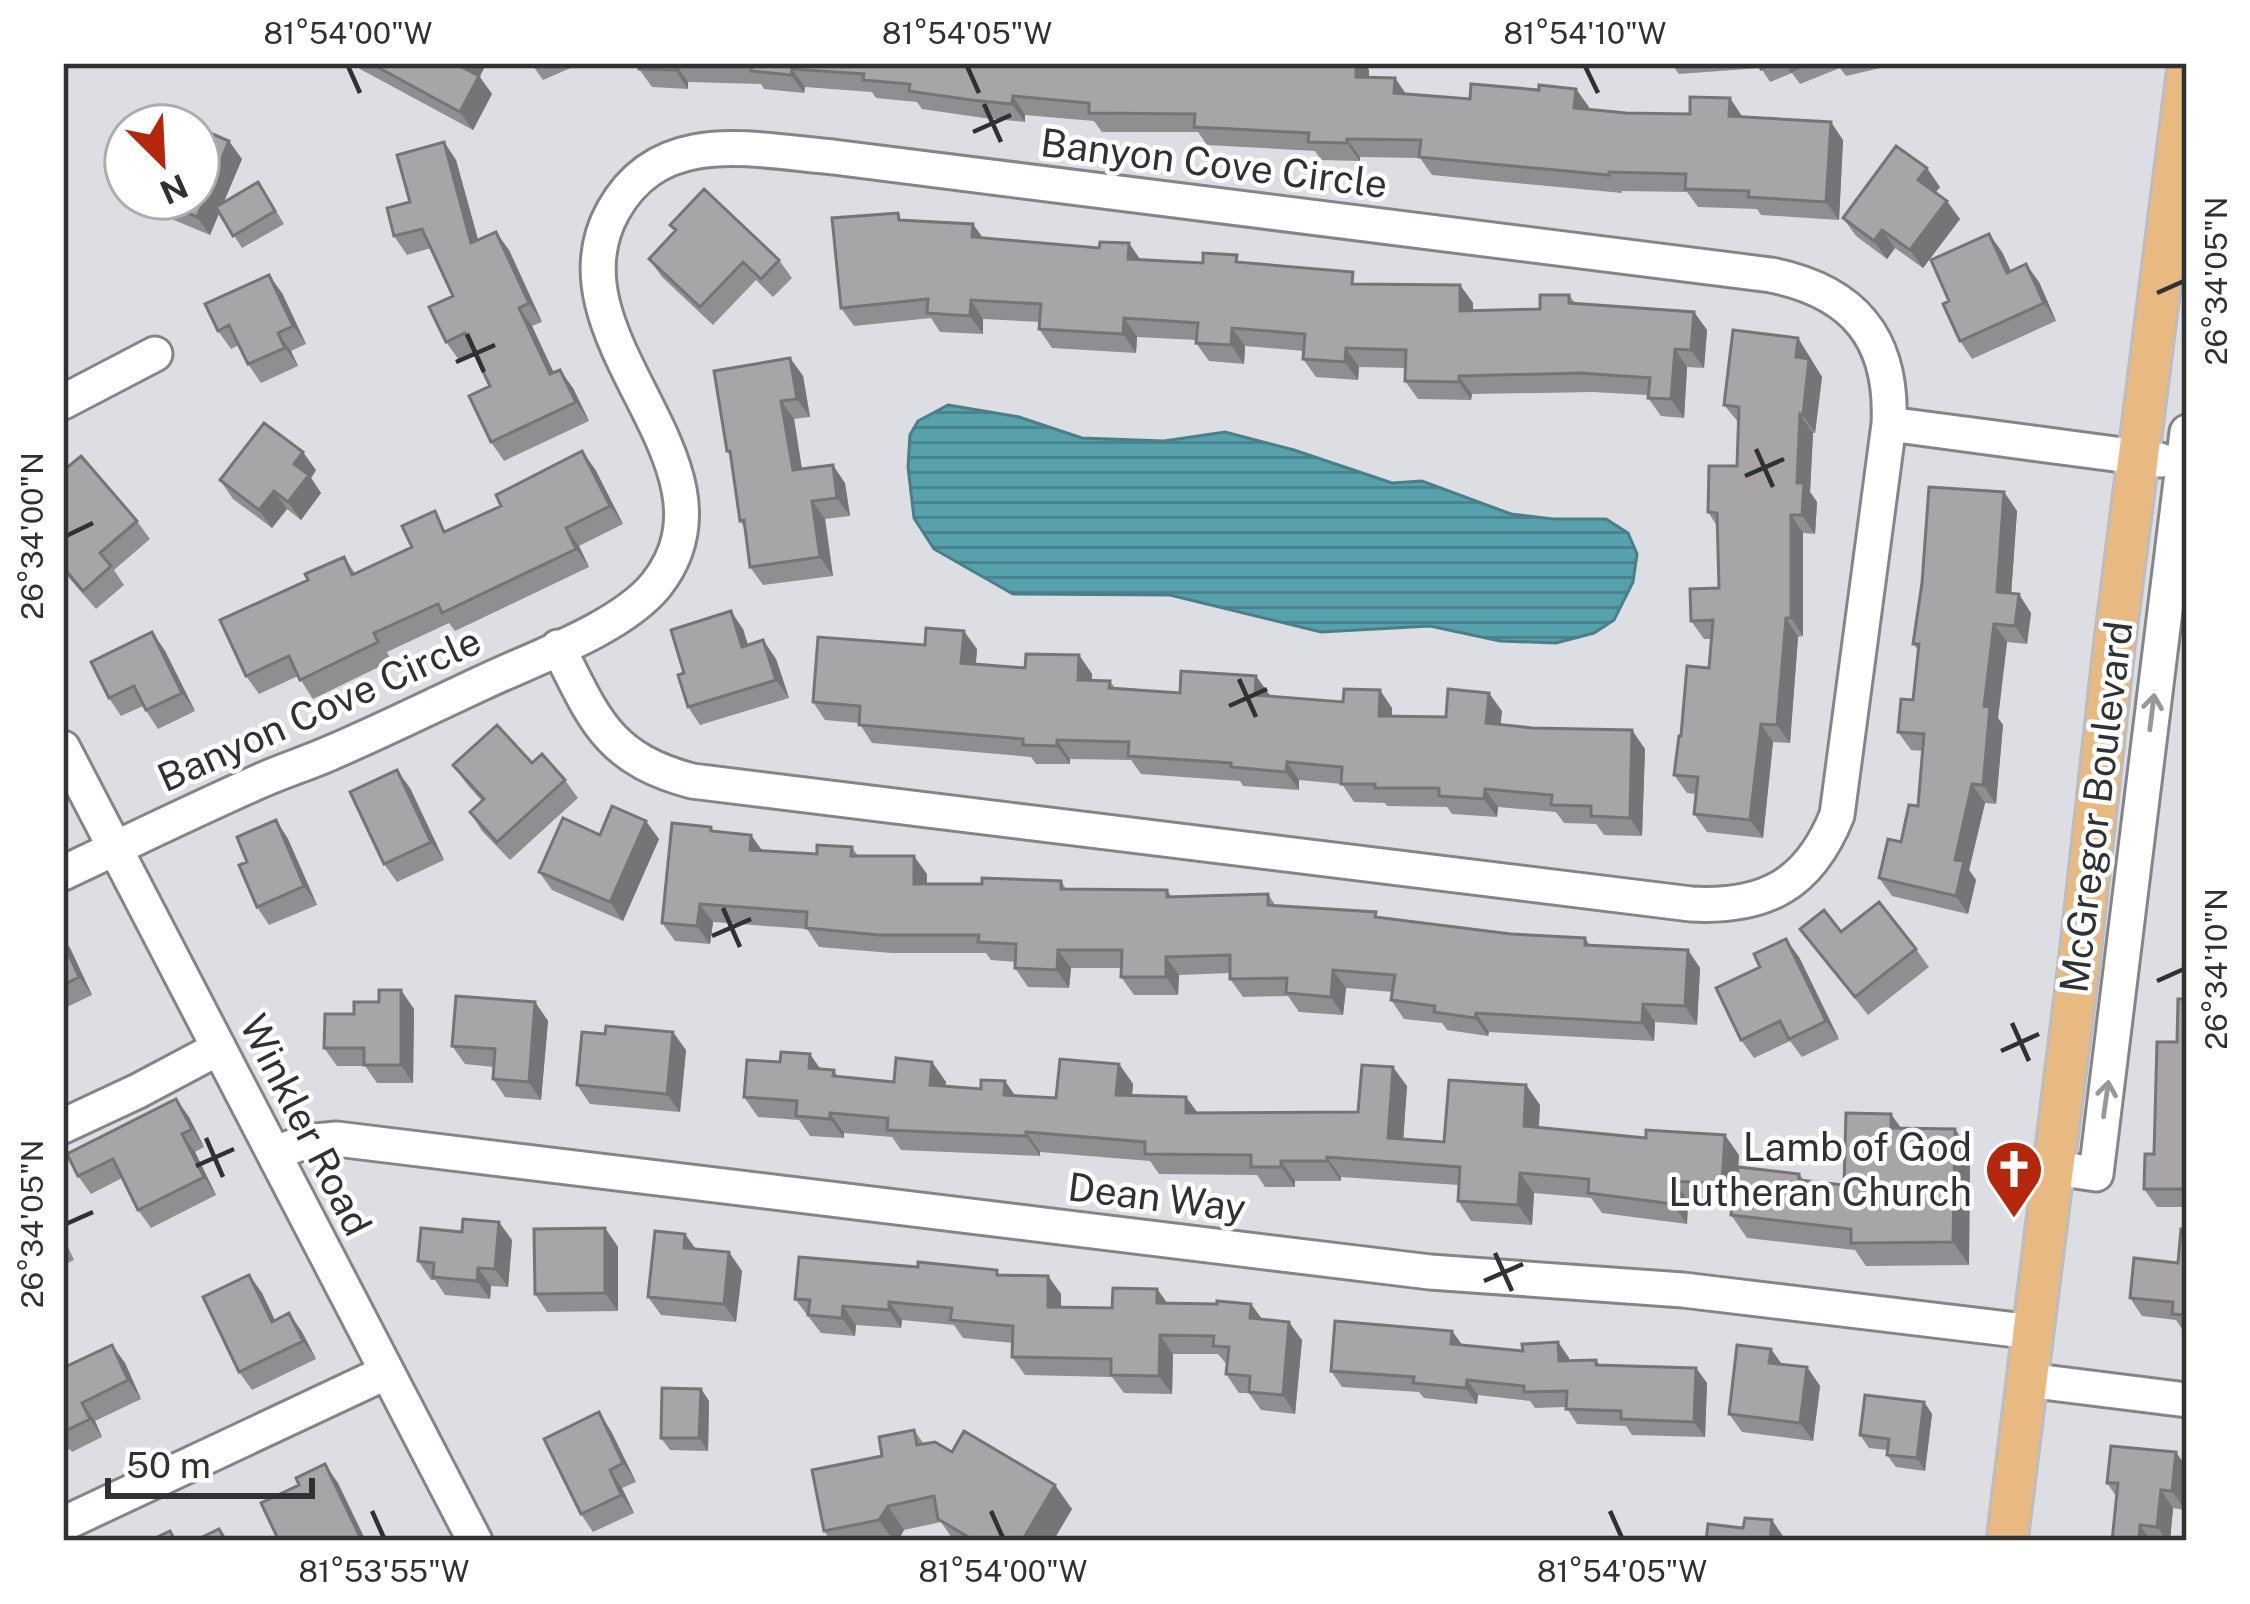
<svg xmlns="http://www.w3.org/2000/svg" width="2250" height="1604" font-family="'Public Sans',sans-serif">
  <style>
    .water { fill: url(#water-rules); stroke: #4b7f87; stroke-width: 3 }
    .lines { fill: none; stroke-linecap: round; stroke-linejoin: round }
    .minor-casing { stroke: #848589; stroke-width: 39 }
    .major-casing { stroke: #bdbdbd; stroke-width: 45 }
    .minor { stroke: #fff; stroke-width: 33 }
    .major { stroke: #e9b982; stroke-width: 39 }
    .wall { fill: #908e91 }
    .shaded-wall { fill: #767476 }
    .building { fill: #a8a5a9; stroke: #767476; stroke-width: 3 }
    .oneway { stroke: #989898 }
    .ticks { fill: none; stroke: #303132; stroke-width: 4.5 }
    .labels { text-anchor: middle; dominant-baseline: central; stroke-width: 9; stroke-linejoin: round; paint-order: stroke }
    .street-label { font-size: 39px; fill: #303132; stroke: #fff }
    .poi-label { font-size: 39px; fill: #303132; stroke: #fff; text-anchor: end }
    .neatline { fill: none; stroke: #303132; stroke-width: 4.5 }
    .ticks-label { font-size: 30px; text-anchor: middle; fill: #303132 }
  </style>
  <defs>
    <pattern id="water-rules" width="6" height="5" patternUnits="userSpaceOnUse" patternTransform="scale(3)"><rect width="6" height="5" fill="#56a1ac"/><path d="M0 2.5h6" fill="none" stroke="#48848d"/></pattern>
  </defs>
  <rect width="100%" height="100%" fill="#dddee3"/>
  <path class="water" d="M948 405 1019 417 1082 438 1164 441 1225 432 1294 450 1392 483 1422 481 1511 514 1553 519H1606L1628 533 1637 554 1633 582 1614 620 1594 633 1556 643 1500 641 1430 626 1321 632 1170 595 1013 594 934 549 914 518 908 467 910 435 918 421Z"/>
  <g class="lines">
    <g class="minor-casing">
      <path id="minor" d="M63 402 155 354
        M1889 424 2160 460
        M63 748 475 1541
        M63 873C129 842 194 810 260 781 282 771 305 764 328 754 380 732 432 706 484 682 535 658 621 628 656 585 752 464 542 339 613 211 660 126 752 150 833 157L1771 275C1855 292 1893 339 1889 424L1837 815C1809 885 1765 908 1691 904L692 781C607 758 595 720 558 647
        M63 1126 138 1091 219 1048
        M274 1154 304 1142 337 1139 1430 1272 1683 1290 2033 1332
        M2054 1168 2096 1174 2187 432
        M2027 1380 2187 1400
        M63 1524 387 1372"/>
    </g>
    <g class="major-casing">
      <path id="major" d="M2007 1541 2079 964 2114 648 2187 74"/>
    </g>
    <use href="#minor" class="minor"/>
    <use href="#major" class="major"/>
  </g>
  <path class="wall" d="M356 63H487L479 76 492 94 473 130 360 69Z
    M531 63H582L543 80Z
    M639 63 1369 70V78H1395L1406 94 1470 99 1539 90 1576 89 1589 109 1626 113 1742 117 1843 140 1839 220 1761 215 1757 209 1698 207 1687 192 1622 191V193L1432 175 1420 158 1360 157V161L1321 160 1315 151 1207 145 1198 132H1102L1094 121 1025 115V122L984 118 922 109 917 102 876 98 872 92 805 87 804 93 764 89 761 84 688 82V89L652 87 639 69Z
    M1671 63H1902L1846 76 1840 68 1800 84 1792 73 1770 82 1761 68 1679 74Z
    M444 142 456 160 478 240 509 250 542 322 532 326 554 373 573 388 589 421 504 461 491 442 490 386 474 353 459 360 446 342 453 296 431 248 407 255 394 236 410 202Z
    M242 159 223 202 266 194 284 224 242 248 219 212 210 235 145 208 138 198H198Z
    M1940 187 1935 193 1960 219 1923 268 1895 248 1887 259 1856 236 1843 218Z
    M903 220 983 238 1140 260 1203 263H1242L1361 284 1460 285 1473 303V310L1540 309 1569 295 1575 303 1694 312 1707 330 1704 368 1687 367 1684 418 1661 416 1648 398V395L1593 392 1472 394 1471 400 1418 399 1405 381V368L1359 367 1358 380 1316 377 1303 359 1304 351 1245 346 1244 364 1209 361 1196 343 1197 340 1137 337 1136 353 1052 348 1039 329 1040 322 983 319V334L940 332 931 318 854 326 841 308Z
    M670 225 779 260 792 278 773 297 756 280 713 325 662 277 649 259 675 232Z
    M1989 234 2002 252 2011 271 2039 282 2056 321 1972 359 1960 341 1949 301Z
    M282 293 306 344 291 351 298 366 261 383 248 364 239 345 231 349 218 331Z
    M1798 338 1822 377 1815 433H1813L1810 492 1817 502 1815 534 1803 533V636L1798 637 1790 743 1773 742 1763 838 1707 832 1694 814 1696 794 1687 793 1674 775 1681 736 1709 668 1712 639H1704L1691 621 1719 588 1717 526 1708 512 1737 466 1739 423 1724 405Z
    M790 358 803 376 810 417 794 419 802 469 845 483 850 516 825 519 833 576 763 585 750 567 745 528 740 521 731 457 727 451Z
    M595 469 623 524 579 546 589 567 455 631 449 623 387 652 391 661 313 699 298 676 259 694 246 676 308 580 344 557 355 573 448 530Z
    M316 470 311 478 321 493 301 520 287 509 272 528 233 499 220 480Z
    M63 471 137 521 150 539 114 570 124 585 96 609 63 571Z
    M2004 492 2017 511 2011 594 2031 613 2027 644 2007 642 1998 718 2003 725 1996 804 1985 803 1969 870 1976 880 1968 914 1892 896 1879 878 1901 842 1918 806 1923 751 1911 750 1898 732 1913 700 1919 651 1913 644Z
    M743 629 748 645 763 640 776 659 789 698 700 725 688 707 684 673Z
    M152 632 165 651 195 711 158 729 143 706 121 716 109 698Z
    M925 645 977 649 976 664 1025 668 1079 655 1092 674V681H1110L1115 688 1180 693 1256 676 1269 696 1392 708V716L1446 717 1502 711 1500 724 1645 749 1642 836 1604 835 1596 824 1564 823 1556 812 1498 807 1497 817 1452 814 1447 807 1387 806 1385 803 1354 802 1342 784 1299 780V790L1243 786 1240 781 1141 774 1131 760 1070 759V764H1036L1031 757 872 743 859 723 825 720 813 702Z
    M532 763 565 780 578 798 510 860 482 831 470 812 482 801 466 783 453 765Z
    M410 788 444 860 397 882 384 864Z
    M276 820 288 839 317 905 269 925 257 907 247 862Z
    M714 832 751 835 762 851 817 854 852 847 858 856 927 874V884L1061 881 1066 889 1167 890 1172 897 1268 894 1276 906 1511 934 1585 938 1590 945 1688 950 1700 968 1697 1025 1655 1022 1654 1041 1489 1032 1488 1036 1447 1030 1442 1023 1404 1019 1391 1000 1393 992 1346 988 1343 1015 1299 1012 1288 996 1243 997 1230 979V973L1179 975 1178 995H1134L1121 977V968H1071L1069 988 1028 987 1015 968 1016 962 991 960 986 953H892L819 947 807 929 713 922 710 944 675 941 662 923Z
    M600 835 659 839 623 921 552 890 539 872Z
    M1800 929 1841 932 1916 949 1929 967 1868 1015Z
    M63 938 70 948 92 995 63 1009Z
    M1799 957 1839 1039 1802 1057 1790 1041 1754 1058 1741 1040Z
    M2187 999V1207H2157L2144 1189 2154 1154Z
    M535 1002 548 1021 541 1100 505 1097 493 1079 494 1067 465 1064 452 1046Z
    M414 1009 413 1083H377L365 1066H337L324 1048 354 1014Z
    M686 1050 680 1112 590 1104 577 1085Z
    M780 1062 834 1070 838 1077 894 1082 932 1062 946 1082V1086L1014 1095 1056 1098 1119 1064 1133 1084 1132 1096 1186 1097 1198 1113 1358 1112 1407 1086 1403 1139 1444 1142 1526 1085 1540 1105 1539 1127 1739 1155 1738 1167 1799 1174 1804 1180 1844 1185 1901 1128 1955 1129 1970 1152 1969 1265 1866 1266 1855 1250 1747 1238 1731 1215 1733 1204 1688 1201 1687 1224 1602 1213 1591 1198 1534 1193 1532 1225 1471 1221 1458 1201 1459 1185 1341 1177V1181H1295V1187H1265L1257 1175 1159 1174 1150 1161 1040 1152V1156L901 1150 892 1137 844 1133V1138L810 1136 799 1120 758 1117 744 1097Z
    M176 1099 189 1117 204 1147 195 1152 216 1195 151 1228 138 1210 122 1178 91 1194 78 1176Z
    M605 1228 618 1247V1311L547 1312 535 1294Z
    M2187 1230V1332H2184L2176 1320 2142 1316 2130 1298 2178 1263Z
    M63 1236 74 1260 63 1265Z
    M512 1240 508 1287 491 1286 490 1299 445 1295 435 1280H431L418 1261Z
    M696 1249 742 1271 736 1322 661 1315 648 1297Z
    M249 1275 262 1293 275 1320 289 1313 302 1332 316 1359 252 1390 239 1372Z
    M1001 1275 1048 1276 1061 1294V1307L1112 1308 1157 1289 1167 1303 1251 1304 1262 1319 1302 1340 1295 1414 1261 1410 1249 1393H1239L1226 1374 1227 1365 1218 1354H1173L1172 1394 1124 1393 1112 1377 1025 1375 1012 1357 1013 1343 963 1338 954 1325 902 1320 901 1328 856 1325 855 1336 821 1333 795 1299Z
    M1452 1331 1462 1345 1523 1351 1558 1342 1569 1358V1361L1596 1360 1600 1365 1696 1368 1707 1383 1705 1437 1632 1435 1626 1426 1577 1424 1566 1407 1535 1408 1530 1401 1478 1395 1477 1404 1424 1398 1419 1392 1342 1387 1331 1371Z
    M112 1345 125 1363 141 1399 95 1421 102 1437 72 1452 70 1449 63 1452V1368Z
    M1781 1364 1807 1367 1820 1386 1813 1441 1742 1432 1729 1414Z
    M701 1389 709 1401 708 1451 670 1450 661 1438Z
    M1924 1402 1932 1414 1925 1471 1896 1467 1887 1455 1888 1450 1869 1448 1860 1435Z
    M914 1430 924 1444 952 1452 1072 1509 1053 1541H954L941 1522 904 1530 898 1541H831L824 1531 882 1456Z
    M611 1431 636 1482 622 1488 634 1513 593 1532 581 1514Z
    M2176 1452 2185 1510 2173 1508 2170 1541H2112L2116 1496 2107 1483Z"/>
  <path class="shaded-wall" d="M464 63H487L475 85 462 67Z
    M675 63 688 82V89L675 70Z
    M1356 63H1365L1369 70V96L1356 77Z
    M792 69 805 87 804 93 791 75Z
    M479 76 492 94 473 130 460 112Z
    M1395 78 1408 97 1394 93Z
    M1576 89 1589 107 1587 126 1574 108Z
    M1013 96 1025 115V122L1012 104Z
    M1730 98 1742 116V134L1729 116Z
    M1831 122 1843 140 1839 220 1826 202Z
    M1347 139 1360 157V161L1347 143Z
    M229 141 242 159 210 235 197 217Z
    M444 142 456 160 484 261 471 243Z
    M1927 168 1940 187 1931 198 1918 180Z
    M1947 201 1960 219 1923 268 1910 250Z
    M973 224 986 242 972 237Z
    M1882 230 1895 248 1887 259 1874 241Z
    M496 232 509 250 542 322 529 303Z
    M1989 234 2002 252 2020 291 2007 273Z
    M1129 243 1142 262 1128 259Z
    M2026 264 2039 282 2056 321 2044 303Z
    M269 275 282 293 306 344 293 326Z
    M1460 285 1473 303V329L1460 311Z
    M971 300 983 319V334L970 316Z
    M519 308 532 326 563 393 550 374Z
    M1694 312 1707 330 1704 368 1691 350Z
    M1124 318 1137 337 1136 353 1123 334Z
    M1232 328 1245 346 1244 364 1231 345Z
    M278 333 291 351 298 366 285 348Z
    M1798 338 1822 377 1815 433 1803 415 1796 357Z
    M1346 348 1359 367 1358 380 1345 362Z
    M1675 349 1687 367 1684 418 1671 399Z
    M790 358 803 376 810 417 797 399Z
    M560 370 573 388 589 421 576 402Z
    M1459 376 1472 394 1471 400 1459 382Z
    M781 401 794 419 805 489 793 470Z
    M1800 414 1813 433 1810 492 1817 502 1815 534 1802 515 1797 483Z
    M582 451 595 469 623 524 610 506Z
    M303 452 316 470 311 478 321 493 301 520 288 502 294 464Z
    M833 465 845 483 850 516 837 498Z
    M274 491 287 509 272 528 259 510Z
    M2004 492 2017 511 2010 610 1997 592Z
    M812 501 825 519 833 576 820 557Z
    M1791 515 1803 533V636L1791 618Z
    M566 528 579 546 589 567 576 549Z
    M2019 594 2031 613 2027 644 2015 626Z
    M731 611 743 629 754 665 742 647Z
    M1786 618 1798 637 1790 743 1777 725Z
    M1994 624 2007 642 1998 718 2003 725 1996 804 1983 785 1984 706Z
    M964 631 977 649 974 681 961 663Z
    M152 632 165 651 195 711 182 693Z
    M763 640 776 659 789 698 776 680Z
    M1079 655 1092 674 1091 698 1078 680Z
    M1256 676 1269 694 1268 713 1255 695Z
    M1380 690 1392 708V734L1379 716Z
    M1489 693 1502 711 1499 741 1486 723Z
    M1761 724 1773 742 1763 838 1750 820Z
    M1632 730 1645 749 1642 836 1630 818Z
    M1057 740 1070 759V764L1057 746Z
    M1287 762 1299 780V790L1286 772Z
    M397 770 410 788 444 860 431 842Z
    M1972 784 1985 803 1969 870 1976 880 1968 914 1956 896 1955 860Z
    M1485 789 1498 807 1497 817 1484 799Z
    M276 820 288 839 317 905 304 886Z
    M646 821 659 839 623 921 610 902Z
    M751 835 764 853 750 850Z
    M914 856 927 874 926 902 914 884Z
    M700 904 713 922 710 944 697 926Z
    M63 938 70 948 92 995 79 977 63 942Z
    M1786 939 1799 957 1839 1039 1826 1021Z
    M1058 950 1071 968 1069 988 1057 970Z
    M1688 950 1700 968 1697 1025 1685 1006Z
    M1166 957 1179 975 1178 995 1166 977Z
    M1333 970 1346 988 1343 1015 1331 997Z
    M401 990 414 1009 413 1083 401 1065Z
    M535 1002 548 1021 541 1100 529 1082Z
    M1643 1004 1655 1022 1654 1041 1642 1023Z
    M1476 1013 1489 1032 1488 1036 1475 1018Z
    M673 1032 686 1050 680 1112 667 1094Z
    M810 1054 824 1074 809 1068Z
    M932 1062 946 1082 944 1105 930 1085Z
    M1119 1064 1133 1084 1130 1115 1116 1095Z
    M1393 1067 1407 1086 1402 1158 1388 1138Z
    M1005 1081 1019 1101 1004 1095Z
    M1526 1085 1540 1105 1537 1145 1524 1126Z
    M1186 1097 1200 1117 1186 1113Z
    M176 1099 189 1117 204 1147 192 1129Z
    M830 1113 844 1133V1138L830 1119Z
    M1891 1114 1907 1136 1891 1128Z
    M1955 1129 1970 1152 1969 1265 1953 1242Z
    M1026 1132 1040 1152V1156L1026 1136Z
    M182 1134 195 1152 216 1195 204 1177Z
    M1725 1135 1739 1155 1736 1204 1722 1184Z
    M1327 1157 1341 1177V1181L1327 1161Z
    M1281 1161 1295 1181V1187L1281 1167Z
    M1520 1173 1534 1193 1532 1225 1518 1205Z
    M1674 1181 1688 1201 1687 1224 1673 1204Z
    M499 1222 512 1240 508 1287 495 1269Z
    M605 1228 618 1247V1311L605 1293Z
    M685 1234 698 1252 684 1248Z
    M729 1252 742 1271 736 1322 724 1304Z
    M478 1268 491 1286 490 1299 477 1281Z
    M249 1275 262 1293 284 1340 272 1322Z
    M1048 1276 1061 1294V1325L1048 1307Z
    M1157 1289 1170 1307 1157 1303Z
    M889 1302 902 1320 901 1328 889 1310Z
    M1251 1304 1264 1322 1250 1318Z
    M843 1306 856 1325 855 1336 842 1318Z
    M289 1313 302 1332 316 1359 303 1341Z
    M1289 1322 1302 1340 1295 1414 1283 1395Z
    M1452 1331 1463 1346 1451 1344Z
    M1160 1335 1173 1354 1172 1394 1159 1376Z
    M1558 1342 1569 1358V1377L1559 1361Z
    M112 1345 125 1363 141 1399 128 1380Z
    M1771 1349 1784 1367 1769 1363Z
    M1807 1367 1820 1386 1813 1441 1800 1423Z
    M1696 1368 1707 1383 1705 1437 1694 1422Z
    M1467 1380 1478 1395 1477 1404 1466 1388Z
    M701 1389 709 1401 708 1451 699 1438Z
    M1924 1402 1932 1414 1925 1471 1917 1458Z
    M82 1403 95 1421 102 1437 90 1419Z
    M599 1412 611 1431 636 1482 623 1463Z
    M2176 1452 2187 1468 2185 1510 2172 1491Z
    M325 1464 338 1483 366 1541H362Z
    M610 1470 622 1488 634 1513 621 1495Z
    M1055 1485 1072 1509 1053 1541H1022Z
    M2161 1490 2173 1508 2170 1541H2167L2157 1527Z
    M888 1506 904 1530 898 1541H894L879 1520Z
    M1772 1520 1785 1539V1541H1770Z
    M2140 1525 2151 1541H2139Z"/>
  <path class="building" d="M370 63H464L462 67 479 76 460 112Z
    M639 63H1356V77L1395 78 1394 93 1470 99 1471 84 1539 90V85L1576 89 1574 108 1626 113 1690 114V97L1730 98 1729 116 1831 122 1826 202 1748 197 1749 191 1685 189 1686 174 1609 172V175L1419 157 1421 140 1347 139V143L1308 142 1309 133 1194 127 1195 114 1089 113V103L1013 96 1012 104 971 100 909 91 910 84 863 80 864 74 792 69 791 75 751 71 752 66 675 63V70L639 69Z
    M1758 63H1775L1761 69Z
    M1787 63H1810L1791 71Z
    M201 129 229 141 197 217 152 198H198V137Z
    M444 142 471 243 496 232 529 303 519 308 550 374 560 370 576 402 491 442 469 396 490 386 465 333 446 342 429 307 453 296 422 229 394 236 387 208 410 202 397 155Z
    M1896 146 1927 168 1918 180 1947 201 1910 250 1882 230 1874 241 1843 218Z
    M258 182 275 211 233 236 216 207Z
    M704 189 779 260 761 279 743 262 700 307 649 259 676 230 670 225Z
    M898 213 899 220 973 224 972 237 1099 248 1100 242 1129 243 1128 259 1203 263V253L1237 255 1236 262 1353 272 1352 284 1460 285V311L1540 309V295H1569V303L1694 312 1691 350 1675 349 1671 399 1648 398 1650 378 1581 373 1459 376V382L1405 381 1406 350 1346 348 1345 362 1303 359 1305 334 1232 328 1231 345 1196 343 1198 323 1124 318 1123 334 1039 329 1041 304 971 300 970 316 927 313 928 299 841 308 832 218Z
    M1989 234 2007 273 2026 264 2044 303 1960 341 1943 304 1949 301 1931 260Z
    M269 275 293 326 278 333 285 348 248 364 229 325 218 331 205 304Z
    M1733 330 1798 338 1796 357 1809 359 1803 415 1800 414 1797 483H1804L1802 515H1791V618H1786L1777 725 1761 724 1750 820 1694 814 1698 777 1674 775 1679 736H1681L1687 666 1709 668 1713 620 1691 621 1690 589 1719 588 1717 513 1708 512 1709 466H1737L1739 407 1724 405Z
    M790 358 797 399 781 401 793 470 833 465 837 498 812 501 820 557 750 567 744 520 740 521 730 451H727L714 371Z
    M264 423 303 452 294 464 309 475 288 502 274 491 259 510 220 480Z
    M582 451 610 506 566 528 576 549 442 613 438 604 374 633 378 642 300 680 289 656 246 676 220 620 308 580 305 574 344 557 352 575 412 547 402 526 435 511 444 532 501 506 496 495Z
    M81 456 137 521 100 553 111 566 83 591 63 567V471Z
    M1929 487 2004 492 1997 592 2019 594 2015 626 1994 624 1984 706 1990 707 1983 785 1972 784 1955 860 1964 861 1956 896 1879 878 1888 839 1901 842 1909 805 1918 806 1924 734 1898 732 1901 699 1913 700 1919 644H1913L1922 583Z
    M731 611 742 647 763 640 776 680 688 707 678 675 684 673 671 630Z
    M926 628 964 631 961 663 1025 668 1026 654 1079 655 1078 680 1110 681 1109 688 1180 693 1181 671 1256 676 1255 695 1343 702 1344 689 1380 690 1379 716 1446 717 1448 689 1489 693 1486 723 1532 728 1632 730 1630 818 1591 816V806L1551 805 1552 795 1485 789 1484 799 1439 796V788H1375V784H1341L1342 767 1287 762 1286 772 1231 767V763L1128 756 1129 742 1057 740V746L1023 745V739L859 725 860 706 813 702 818 637 925 645Z
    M152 632 182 693 146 710 134 686 109 698 91 662Z
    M497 725 532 763 542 754 565 780 497 842 470 812 484 799 453 765Z
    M397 770 431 842 384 864 350 792Z
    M612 806 646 821 610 902 539 872 563 818 600 835Z
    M276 820 304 886 257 907 239 865 247 862 237 837Z
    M672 823 711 827V831L751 835 750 850 817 854V845L852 847 851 856H914V884H982V878L1061 881V889L1167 890V897L1268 894V905L1376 912 1375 917 1511 934 1585 938V945L1688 950 1685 1006 1643 1004 1642 1023 1476 1013 1475 1018 1434 1012 1435 1006 1391 1000 1395 975 1333 970 1331 997 1286 993 1287 978 1230 979V955L1166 957V977H1121L1122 950H1058L1057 970 1015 968 1016 944 978 942 979 935H879L806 928 807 912 700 904 697 926 662 923Z
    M2185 894H2187V972Z
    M1879 902 1916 949 1855 997 1800 929 1824 910 1841 932Z
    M1786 939 1826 1021 1789 1039 1780 1021 1741 1040 1716 988 1760 967 1754 954Z
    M63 942 79 977 63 985Z
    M379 990H401V1065H364V1048H324L325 1014H354V1002H379Z
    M456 996 535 1002 529 1082 493 1079 495 1049 452 1046Z
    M2178 999H2187V1189H2144L2145 1154H2154L2157 1042H2177Z
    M606 1026 673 1032 667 1094 577 1085 582 1032 605 1034Z
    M781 1052 810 1054 809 1068 834 1070 833 1076 894 1082 896 1058 932 1062 930 1085 981 1089V1080L1005 1081 1004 1095 1056 1098 1060 1059 1119 1064 1116 1095 1186 1097V1113L1358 1112 1362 1065 1393 1067 1388 1138 1444 1142 1449 1080 1526 1085 1524 1126 1646 1138V1130L1725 1135 1722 1184 1674 1181 1673 1204 1588 1193 1589 1179 1520 1173 1518 1205 1458 1201 1460 1167 1327 1157V1161H1281V1167H1251V1155L1145 1154V1142L1026 1132V1136L887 1130 888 1118 830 1113V1119L796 1116 797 1101 744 1097 747 1060 780 1062Z
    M176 1099 192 1129 182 1134 204 1177 138 1210 113 1159 78 1176 67 1154Z
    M1846 1113 1891 1114V1128L1955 1129 1953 1242 1851 1243V1229L1731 1215 1738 1167 1799 1174V1180L1844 1185Z
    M463 1219 499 1222 495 1269 478 1268 477 1281 433 1277 434 1263 418 1261 421 1228 462 1232Z
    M605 1228V1293L535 1294 534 1229Z
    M2181 1229 2187 1230V1315L2172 1314 2173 1302 2130 1298 2134 1258 2178 1263Z
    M655 1231 685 1234 684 1248 729 1252 724 1304 648 1297Z
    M799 1257 918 1267V1262L997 1270V1275L1048 1276V1307L1112 1308 1113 1288 1157 1289V1303L1217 1304V1301L1251 1304 1250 1318 1289 1322 1283 1395 1249 1392 1250 1376 1226 1374 1229 1347 1213 1346 1214 1336 1160 1335 1159 1376 1111 1375V1359L1012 1357 1013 1326 950 1320 952 1308 889 1302V1310L843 1306 842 1318 808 1315 810 1300 795 1299Z
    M249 1275 272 1322 289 1313 303 1341 239 1372 203 1297Z
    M1335 1321 1452 1331 1451 1344 1523 1351 1522 1344 1558 1342 1559 1361 1596 1360V1365L1696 1368 1694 1422 1621 1419V1411L1566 1409 1567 1391 1524 1392V1386L1467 1380 1466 1388 1413 1383 1414 1377 1331 1371Z
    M112 1345 128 1380 82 1403 90 1419 63 1432V1368Z
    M1737 1345 1771 1349 1769 1363 1807 1367 1800 1423 1729 1414Z
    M662 1388 701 1389 699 1438H661Z
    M1865 1395 1924 1402 1917 1458 1887 1455 1889 1439 1860 1435Z
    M599 1412 623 1463 610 1470 621 1495 581 1514 544 1439Z
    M914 1430 917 1445 935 1442 952 1452 964 1431 1055 1485 1022 1541H975L938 1519 934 1496 888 1506 879 1520 824 1531 812 1470 882 1456 879 1437Z
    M2111 1446 2176 1452 2172 1491 2161 1490 2157 1527 2140 1525 2139 1541H2112L2118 1483H2107Z
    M325 1464 362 1541H279L261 1503 299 1485 296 1478Z
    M1745 1518 1772 1520 1770 1541H1706L1708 1524 1743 1528Z
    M219 1529 226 1541H194Z
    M170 1531 175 1541H149Z"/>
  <defs><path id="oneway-shaft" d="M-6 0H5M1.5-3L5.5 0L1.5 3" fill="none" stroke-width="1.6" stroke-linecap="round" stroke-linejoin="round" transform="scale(3)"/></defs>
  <g class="oneway">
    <use href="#oneway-shaft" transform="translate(2152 712) rotate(-83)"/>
    <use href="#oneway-shaft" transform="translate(2106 1099) rotate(-82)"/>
  </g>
  <path class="ticks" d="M348 66 360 93M967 66 979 93M1585 66 1598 93M984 104 1001 142M973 132 1011 115M2157 293 2184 281M467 334 484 372M456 362 495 345M1756 449 1773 487M1745 476 1784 459M66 536 93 523M1239 679 1256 717M1229 706 1267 689M723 908 740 947M712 936 751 919M2157 981 2184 969M2012 1023 2029 1061M2001 1051 2039 1034M206 1138 223 1177M196 1166 234 1149M66 1224 93 1212M1495 1253 1512 1291M1484 1281 1523 1264M372 1511 384 1538M991 1511 1003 1538M1610 1511 1622 1538"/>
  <defs>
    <g id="church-pin" transform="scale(3)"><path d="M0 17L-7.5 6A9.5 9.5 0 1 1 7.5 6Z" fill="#b4270d" stroke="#fff"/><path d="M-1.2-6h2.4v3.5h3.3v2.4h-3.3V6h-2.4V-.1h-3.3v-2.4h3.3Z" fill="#fff"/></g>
  </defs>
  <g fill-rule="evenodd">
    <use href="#church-pin" x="2014" y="1169"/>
  </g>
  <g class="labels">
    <g class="street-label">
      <text transform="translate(1214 163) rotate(7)">Banyon Cove Circle</text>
      <text transform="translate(319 709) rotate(-24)">Banyon Cove Circle</text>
      <text transform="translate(2096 807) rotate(-83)">McGregor Boulevard</text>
      <text transform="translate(306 1125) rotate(63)">Winkler Road</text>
      <text transform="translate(1157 1197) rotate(7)">Dean Way</text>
    </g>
    <g class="poi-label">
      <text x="1972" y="1147">Lamb of God<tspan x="1972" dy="45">Lutheran Church</tspan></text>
    </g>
  </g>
  <rect width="2250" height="1604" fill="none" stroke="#ffffff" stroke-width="132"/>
  <g transform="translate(162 162) rotate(156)"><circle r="57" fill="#ffffff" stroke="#acadad" stroke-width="3"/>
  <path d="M0-9L21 45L0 30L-21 45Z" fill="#b4270d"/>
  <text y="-18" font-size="33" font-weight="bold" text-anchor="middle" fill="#303132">N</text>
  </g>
  <path d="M108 1478v18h204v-18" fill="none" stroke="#303132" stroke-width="6"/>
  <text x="126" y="1478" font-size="36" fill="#303132" stroke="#ffffff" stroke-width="9" paint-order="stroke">50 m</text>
  <rect x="66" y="66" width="2118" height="1472" class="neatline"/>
  <g class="ticks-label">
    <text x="348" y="44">81°54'00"W</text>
    <text x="967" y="44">81°54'05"W</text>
    <text x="1585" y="44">81°54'10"W</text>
    <text transform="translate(2217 281) rotate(-90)" y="10">26°34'05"N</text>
    <text transform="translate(33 536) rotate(-90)" y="10">26°34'00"N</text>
    <text transform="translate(2217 969) rotate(-90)" y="10">26°34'10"N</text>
    <text transform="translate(33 1224) rotate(-90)" y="10">26°34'05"N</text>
    <text x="384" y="1582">81°53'55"W</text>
    <text x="1003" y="1582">81°54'00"W</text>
    <text x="1622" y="1582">81°54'05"W</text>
  </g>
</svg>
